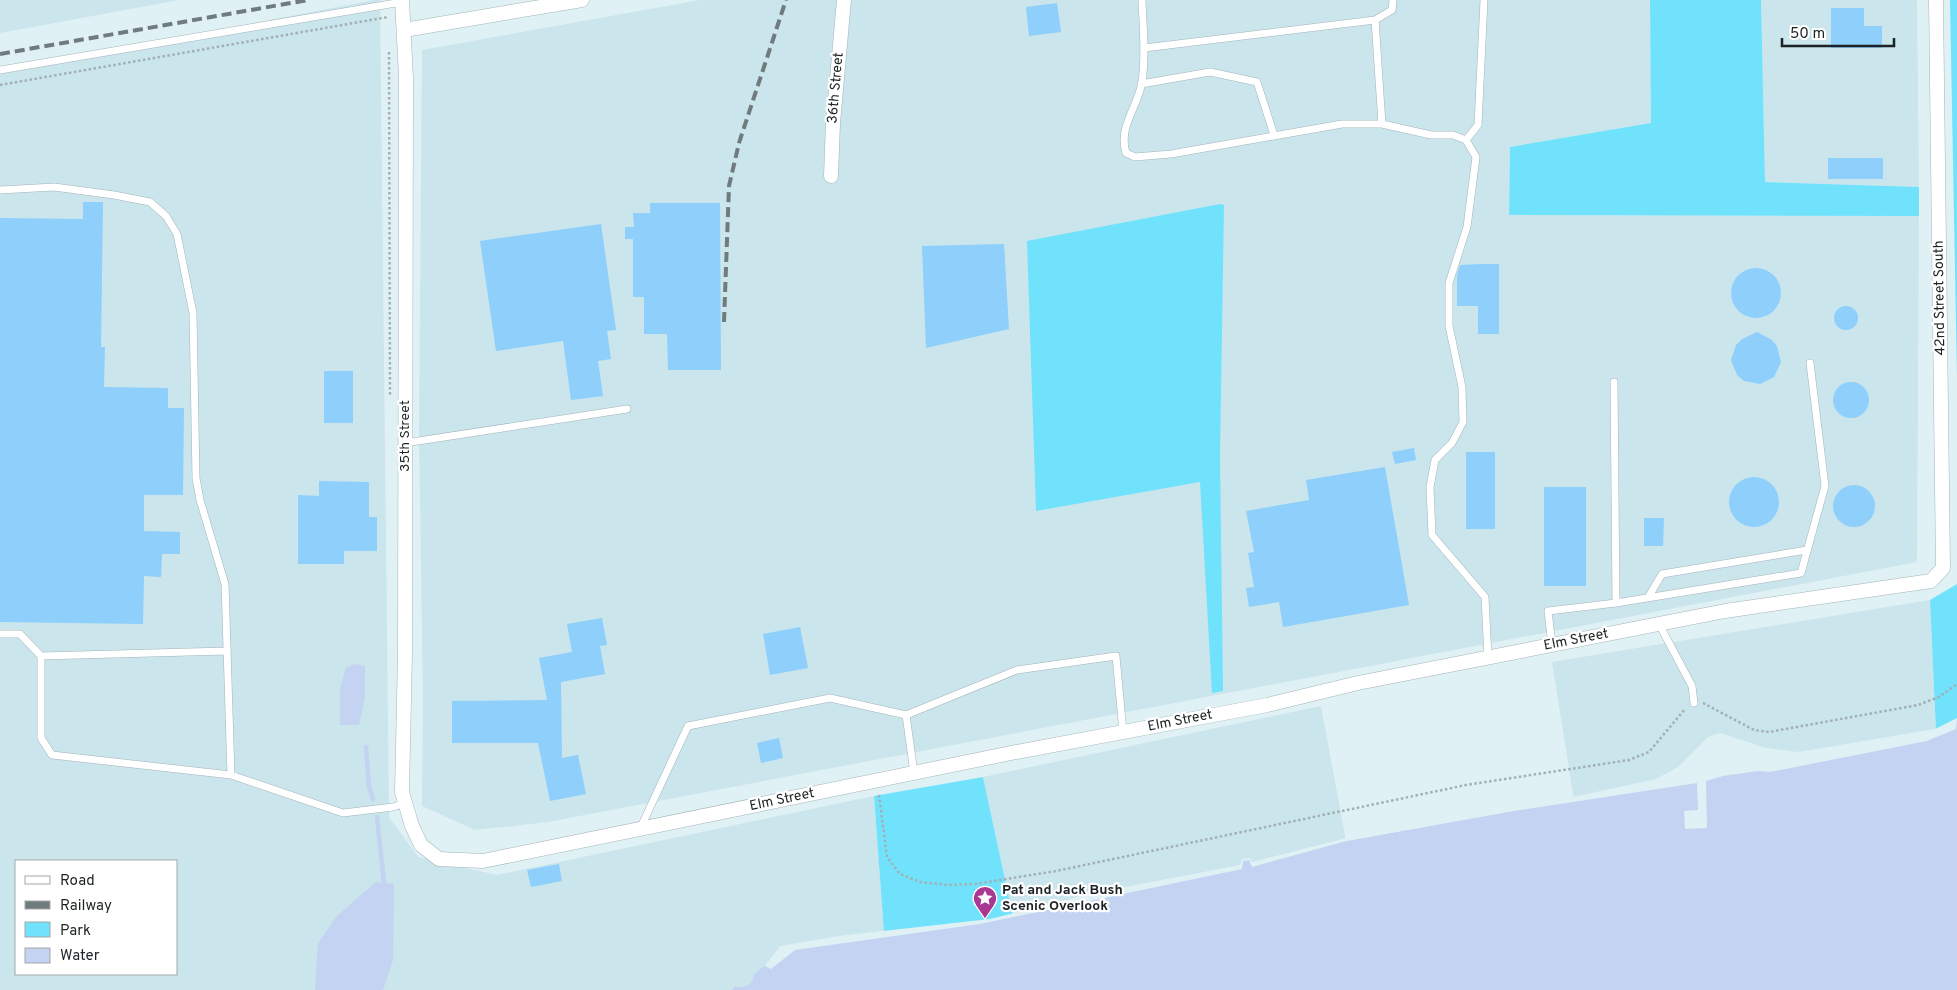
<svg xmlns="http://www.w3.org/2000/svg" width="1957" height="990" font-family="Overpass,sans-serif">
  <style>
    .built { fill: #cae5eb; fill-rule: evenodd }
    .green { fill: #71e2fc }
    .water { fill: #c3d3f1 }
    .pier { fill: #dff1f5 }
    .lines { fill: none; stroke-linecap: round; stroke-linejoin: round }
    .stream { stroke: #c3d3f1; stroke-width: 4.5 }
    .building { fill: #8ecffb }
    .service-casing { stroke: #a4b4b9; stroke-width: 8 }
    .minor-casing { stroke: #a4b4b9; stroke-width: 15 }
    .path { stroke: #a2b0b3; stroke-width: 2.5; stroke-dasharray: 2.5 2.5; stroke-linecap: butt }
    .service { stroke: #fff; stroke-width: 7 }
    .minor { stroke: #fff; stroke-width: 14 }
    .rail { stroke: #707b7e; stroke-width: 4; stroke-dasharray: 10 5; stroke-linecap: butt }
    .labels { text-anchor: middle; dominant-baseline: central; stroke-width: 4.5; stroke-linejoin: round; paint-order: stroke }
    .street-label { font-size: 14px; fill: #1d2325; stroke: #fff }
    .poi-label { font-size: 14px; font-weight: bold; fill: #1d2325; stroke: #fff; text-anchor: start }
  </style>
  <rect width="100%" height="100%" fill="#dff1f5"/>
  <path class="built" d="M0 0H179L0 33Z
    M374 0H380L389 817 418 857 497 875 874 796 884 933 770 962 751 984 746 986H735L731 990H0V72ZM16 861H176V974H16Z
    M700 0H1650L1651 123 1510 147 1509 215 1919 216 1917 562 548 822 475 830 422 806 423 701 419 432 422 50Z
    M1761 0H1917L1919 187 1765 182Z
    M1930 600 1936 732 1798 755 1680 769 1657 781 1574 800 1552 662Z
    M1321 706 1346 841 1242 867 1094 896 1013 917 983 777Z"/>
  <path class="green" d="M1650 0H1761L1765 182 1919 187V216L1509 215 1510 147 1651 123Z
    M1950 0H1957V378Z
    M1220 204 1224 205 1220 455 1223 691 1212 693 1200 482 1036 511 1027 241Z
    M1957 584V720L1936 732 1930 600Z
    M983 777 1013 917 975 924 884 933 874 796Z"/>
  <path class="water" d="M354 664 365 666V697L359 725H340V689L346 668Z
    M1957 720V990H731L735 986C745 988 754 985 754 974L770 962 780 949 990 921 1094 896 1242 867 1243 861 1249 860 1252 865 1346 841 1574 800 1766 751 1798 755 1936 732Z
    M376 882 394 884 393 960 383 990H315L318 943 337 916Z"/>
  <path class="pier" d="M1957 718 1956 729 1927 741 1770 772 1758 771 1723 776 1706 781 1707 828 1685 829 1684 811 1698 810 1697 783 1507 812 1346 841 1252 867 1249 860 1243 861 1242 869 980 924 795 950 771 969 765 966 780 946 838 936 990 919 1094 893 1240 865 1242 859 1250 858 1252 862 1346 838 1573 797 1656 779 1678 767 1708 737 1720 733 1766 748 1798 752 1935 729Z"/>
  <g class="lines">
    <path class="stream" d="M366 747 369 786 373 799
      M377 817 384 883"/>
  </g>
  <path class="building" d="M1057 3 1061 32 1029 36 1026 7Z
    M1831 8H1864V26H1882V48H1831Z
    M1828 158H1883V179H1828Z
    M83 202H103L101 347H105L104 387 168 388V408H184L183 495H144V531L180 532V554H162L161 577 144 576 143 624 0 622V218L83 219Z
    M650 203H720L721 370H668L667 334H644V297H633V239H625V227H634L633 213H650Z
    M601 224 616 330 607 331 611 359 598 361 603 396 571 400 563 341 496 351 480 241Z
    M1004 244 1009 329 926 348 922 246Z
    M1483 264H1499V334H1478V306H1457V275L1460 265Z
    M1731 293a25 25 0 1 1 50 0a25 25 0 1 1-50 0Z
    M1834 318a12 12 0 1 1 24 0a12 12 0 1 1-24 0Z
    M1757 332 1772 340 1777 346 1781 362 1774 377 1760 384 1744 381 1737 375 1731 360 1736 345 1742 339Z
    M324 371H353V423H324Z
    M1833 400a18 18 0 1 1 36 0a18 18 0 1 1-36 0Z
    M1414 448 1416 460 1395 464 1392 452Z
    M1466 452H1495V529H1466Z
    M1385 467 1409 605 1283 627 1279 602 1249 607 1246 588 1254 587 1248 553 1254 552 1246 511 1309 500 1306 480Z
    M1729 502a25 25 0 1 1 50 0a25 25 0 1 1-50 0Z
    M319 481 369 482V517H377V551H344V564H298V495L319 496Z
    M1833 506a21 21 0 1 1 42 0a21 21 0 1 1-42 0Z
    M1544 487H1586V586H1544Z
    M1644 518H1664L1663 546H1644Z
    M602 618 607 645 600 646 605 674 561 682 562 758 578 755 586 794 550 801 538 743H452V701L547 700 539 658 572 652 567 624Z
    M800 627 808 668 770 675 763 634Z
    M779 738 783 758 761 763 757 743Z
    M559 864 562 881 531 887 527 870Z"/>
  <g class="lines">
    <g class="service-casing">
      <path id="service" d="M1142 0C1143 27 1146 55 1142 82 1138 107 1118 126 1126 153L1135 157 1171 154 1342 124H1382L1431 135H1453L1466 140 1476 157 1467 227 1449 283V326L1462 387 1463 422 1452 443 1435 460 1430 487 1432 535 1485 597 1488 658
        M1375 20 1392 10 1393 0
        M1144 48 1375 20 1382 124
        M0 70 402 2
        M1141 84 1210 72 1257 82 1274 135
        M1466 140 1478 125 1484 0
        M0 190 54 187 114 195 150 202 166 216 177 234 193 313 196 478 200 500 225 584 231 775 343 813 393 807 405 803
        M405 443 627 409
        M1649 596 1662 574 1807 550
        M1616 603 1801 573 1825 486 1810 363
        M1659 624 1692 686 1694 703
        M0 634H20L41 656
        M1552 645 1548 611 1616 603 1614 382
        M226 651 41 656V738L52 755 231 775
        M906 715 914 773
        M640 829 688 726 830 698 906 715 1017 670 1116 656 1123 732"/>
    </g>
    <g class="minor-casing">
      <path id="minor" d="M402 0 406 78 405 653 402 792 412 826 421 845 439 859 483 861 1011 753 1267 705 1358 683 1725 611 1931 581 1943 568 1936 0
        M404 30 582 0
        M831 176 833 123 844 0"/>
    </g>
    <path class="path" d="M389 52 390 397
      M0 85 388 17
      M1703 703 1754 730 1769 732 1918 705 1939 697 1957 684
      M879 795 887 857 900 874 920 882 948 885 975 884 1056 871 1466 785 1629 760 1649 752 1685 709"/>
    <use href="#service" class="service"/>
    <use href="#minor" class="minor"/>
    <path class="rail" d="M0 54 308 0
      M724 322 729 186 739 143 786 0"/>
  </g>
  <defs>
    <g id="sight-pin" transform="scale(1.25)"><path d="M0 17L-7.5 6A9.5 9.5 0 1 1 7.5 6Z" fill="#aa3893" stroke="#fff"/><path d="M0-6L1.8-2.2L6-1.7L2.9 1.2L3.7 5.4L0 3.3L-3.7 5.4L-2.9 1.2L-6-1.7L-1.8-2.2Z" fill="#fff"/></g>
  </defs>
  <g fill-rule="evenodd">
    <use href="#sight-pin" x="985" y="898"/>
  </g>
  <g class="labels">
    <g class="street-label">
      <text transform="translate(836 88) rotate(-85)">36th Street</text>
      <text transform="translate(1940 298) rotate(-91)">42nd Street South</text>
      <text transform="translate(405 436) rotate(-90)">35th Street</text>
      <text transform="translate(1576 640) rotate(-11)">Elm Street</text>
      <text transform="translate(1180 721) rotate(-11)">Elm Street</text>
      <text transform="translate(782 800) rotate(-12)">Elm Street</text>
    </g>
    <g class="poi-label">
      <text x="1002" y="890">Pat and Jack Bush<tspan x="1002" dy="16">Scenic Overlook</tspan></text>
    </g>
  </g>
  <rect x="15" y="860" width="162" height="115" fill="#ffffff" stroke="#a5a7a8"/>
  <rect x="25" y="876" width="25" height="8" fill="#ffffff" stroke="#a5a7a8"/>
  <text x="60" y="885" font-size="15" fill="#1d2325">Road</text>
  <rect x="25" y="901" width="25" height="8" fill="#707b7e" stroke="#a5a7a8"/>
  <text x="60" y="910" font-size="15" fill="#1d2325">Railway</text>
  <rect x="25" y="922" width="25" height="15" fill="#71e2fc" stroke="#a5a7a8"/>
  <text x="60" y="935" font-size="15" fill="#1d2325">Park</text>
  <rect x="25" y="948" width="25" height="15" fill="#c3d3f1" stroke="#a5a7a8"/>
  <text x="60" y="960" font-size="15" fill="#1d2325">Water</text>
  <path d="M1782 38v8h112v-8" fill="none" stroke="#1d2325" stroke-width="2.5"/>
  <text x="1790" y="38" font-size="15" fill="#1d2325" stroke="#ffffff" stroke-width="4" paint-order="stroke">50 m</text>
</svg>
